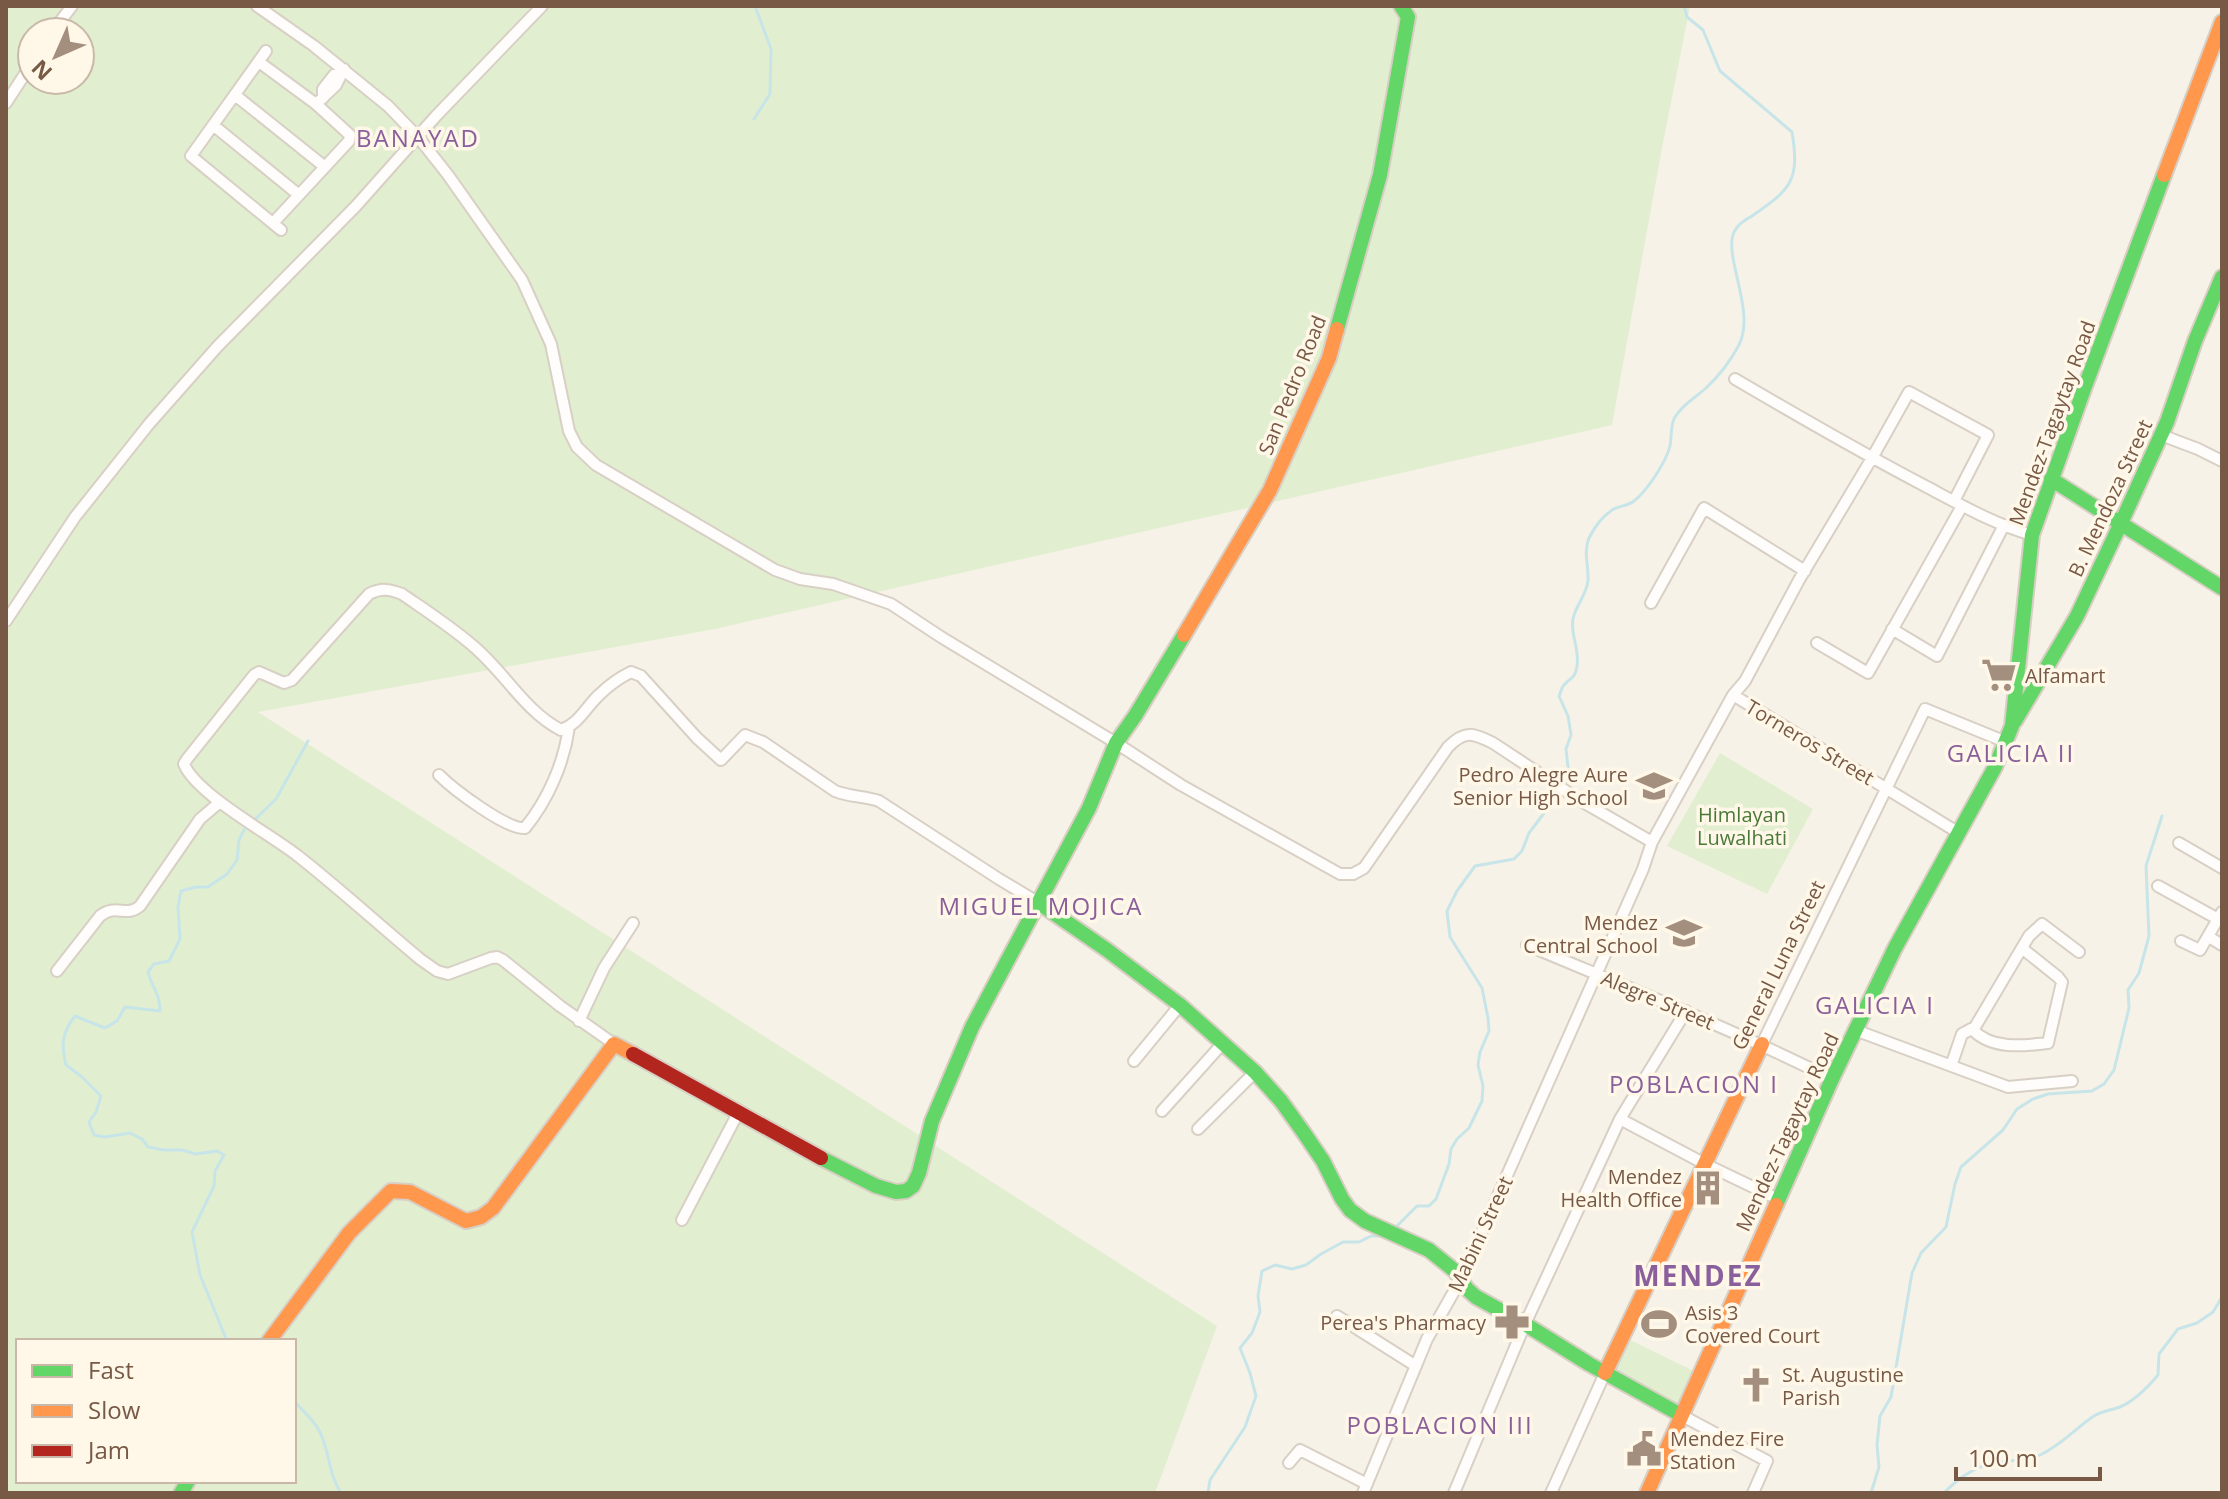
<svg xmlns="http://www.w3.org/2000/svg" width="2228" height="1499" font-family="'Open Sans',sans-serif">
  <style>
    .green { fill: #e1efd0; fill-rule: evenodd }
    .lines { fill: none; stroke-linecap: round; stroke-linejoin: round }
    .stream { stroke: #c7e5e8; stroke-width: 3 }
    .street-casing { stroke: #d8cfc5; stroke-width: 14 }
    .fast-casing { stroke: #d8cec3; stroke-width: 18 }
    .slow-casing { stroke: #d8cec3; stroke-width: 18 }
    .jam-casing { stroke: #d8cec3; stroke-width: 18 }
    .street { stroke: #fefdfb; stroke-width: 10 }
    .fast { stroke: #63d668; stroke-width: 14 }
    .slow { stroke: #ff974d; stroke-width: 14 }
    .jam { stroke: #b3261e; stroke-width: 14 }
    .labels { text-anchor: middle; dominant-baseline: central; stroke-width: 7; stroke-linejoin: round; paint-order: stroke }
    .street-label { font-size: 20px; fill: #775945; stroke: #fff7e8 }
    .poi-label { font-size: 20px; fill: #775945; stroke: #fff7e8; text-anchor: start }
    .park-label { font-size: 20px; fill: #497939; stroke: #fff7e8 }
    .quarter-label { font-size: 24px; letter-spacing: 2px; fill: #8a609c; stroke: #fff7e8 }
    .district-label { font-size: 28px; font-weight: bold; letter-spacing: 2px; fill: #8a609c; stroke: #fff7e8 }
  </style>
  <rect width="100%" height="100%" fill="#f7f2e7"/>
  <path class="green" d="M6 6H1690L1662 148 1612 425 715 629 258 712 1217 1326 1155 1493H6ZM32 32H80V80H32ZM18 1341H294V1481H18Z
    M1720 753 1813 809 1767 894 1667 846Z
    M1630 1340 1694 1371 1678 1404 1614 1373Z"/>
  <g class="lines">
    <path class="stream" d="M754 119 770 94 771 49 755 6
      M1564 785 1569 776 1566 749 1571 735 1568 716 1559 696C1561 693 1561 688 1564 685 1570 677 1575 680 1577 666 1580 650 1570 634 1573 619 1576 604 1587 595 1588 580 1589 566 1583 553 1589 538 1594 528 1602 517 1612 510 1618 506 1628 506 1634 501 1647 491 1666 462 1670 446 1672 436 1670 425 1675 417 1683 404 1695 398 1706 388 1719 376 1731 360 1739 345 1756 311 1723 256 1734 232 1738 224 1744 221 1752 216 1791 189 1800 181 1792 132L1720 71 1703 30 1687 17 1684 6
      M1393 1230 1417 1206H1429L1436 1199 1442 1183 1449 1164 1451 1149 1457 1139 1469 1128 1482 1101 1483 1086 1478 1065 1480 1052 1489 1031 1488 1018 1482 988 1450 937 1447 911 1457 891 1475 866 1514 859 1522 851 1529 833 1560 792
      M227 1341 200 1275 192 1232 214 1186 215 1171 224 1155 217 1151 196 1154 182 1150H164L148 1147 142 1139 130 1133 105 1137 94 1135 89 1122 96 1112 101 1096 82 1077 66 1065C61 1045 62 1032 75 1016L105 1028 117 1021 125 1007 160 1011C160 993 152 988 148 972L154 964 169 961 180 939 178 907 181 891 196 887H208L227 874 237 860 239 840 244 830 276 799 308 741
      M294 1401C304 1412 317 1423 322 1437 330 1456 329 1475 341 1493
      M1208 1493 1210 1480 1245 1427 1256 1396 1250 1373 1240 1348 1252 1333 1260 1312 1258 1296 1262 1271 1275 1265 1292 1269 1306 1265 1321 1254 1343 1242H1359L1371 1236H1384
      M1871 1493 1879 1467 1877 1445 1880 1416 1891 1397 1912 1273 1921 1253 1946 1227 1955 1184 1961 1167 2003 1130 2017 1109 2033 1099 2048 1094 2092 1091 2104 1084 2114 1070 2129 1008 2128 990 2139 973 2149 936 2146 866 2162 816
      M1944 1493C1958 1478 1977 1466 1997 1462 2011 1460 2028 1461 2040 1455 2060 1446 2074 1430 2091 1418 2100 1411 2109 1411 2120 1407 2134 1401 2148 1387 2158 1375L2159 1354 2178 1329 2197 1323 2213 1312 2222 1297"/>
    <g class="street-casing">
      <path id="street" d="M257 6 314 46 388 106 418 137 448 175 522 280 551 344 569 431 577 447 596 465 775 570 800 579 833 584 891 604 941 637 1116 743 1181 785 1340 874H1353L1364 868 1448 747C1465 730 1472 733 1493 743L1581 801 1652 842
        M52 32 72 6
        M266 51 191 156 281 230
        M259 62 316 104 350 135 349 141 273 223
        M235 95 325 167
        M323 98V89L334 75 341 74
        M6 103 32 63
        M316 104 336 85 344 69
        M213 125 299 195
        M1735 379C1798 416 1862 453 1927 487 1961 505 1994 524 2032 535
        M2161 435 2198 449 2222 461
        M1954 501 1988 435 1909 392 1872 458 1799 580 1745 681 1733 695 1959 833
        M1651 603 1704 508 1805 571
        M6 621 75 517 149 424 217 347 356 206 436 116 542 6
        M1892 629 1937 656 2003 527
        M1817 643 1868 673 1962 506
        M439 775C453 789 507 830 525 828 548 800 564 763 569 727
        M2179 843 2222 868
        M2158 886 2218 919
        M2209 937 2222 945
        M2181 941 2200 950 2222 912
        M1527 945C1629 988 1732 1029 1832 1079
        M57 971 100 916C116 903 126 918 140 906L200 819 220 802
        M579 1021 604 968 633 923
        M1972 1029C1991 1050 2023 1046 2048 1043L2062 982 2058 977 2023 949
        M1855 1030 2008 1087 2072 1081
        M614 1044 560 1006 503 960 497 957 491 958 448 974 437 971 420 959C379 925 340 889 298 856 270 834 196 794 184 764L187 759 254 675 259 672 284 683 292 680 369 594C381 588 389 589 402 594 425 610 450 626 472 645 504 671 524 711 561 730 579 724 586 707 599 695 608 686 619 678 631 672L641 676 697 738 721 760 745 735 763 742 835 791C850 797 864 796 879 801L999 879 1039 903
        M1762 1044 1925 709 2006 742
        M1134 1061 1180 1005
        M1951 1066 1962 1034 1975 1027 2029 936 2042 924 2079 952
        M1162 1111 1223 1043
        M1620 1119 1705 1164 1778 1199
        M1198 1129 1255 1072
        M682 1220 738 1113
        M1337 1316 1416 1366
        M1681 1415 1767 1461 1753 1493
        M1289 1463 1300 1450 1367 1484
        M1363 1493 1427 1339 1461 1279 1643 869 1652 842 1733 695
        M1454 1493 1525 1324 1620 1119 1686 1011
        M1551 1493 1605 1373"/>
    </g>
    <g class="fast-casing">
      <path id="fast" d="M1337 329 1380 175 1408 17 1401 6
        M2051 479 2222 588
        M2015 721 2077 616 2121 523 2167 422 2195 341 2222 277
        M1039 903 1107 950 1180 1005 1255 1072 1281 1101 1304 1133 1323 1161 1342 1199 1350 1210 1365 1221 1429 1250 1455 1271 1467 1289 1476 1297 1525 1324 1589 1364 1681 1415
        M821 1158 876 1186 896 1192 906 1191 913 1186 919 1173 932 1121 972 1027 1089 808 1116 743 1135 716 1184 635
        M1776 1205 1832 1079 1895 948 1995 767 2012 726 2032 535 2084 389 2164 175
        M181 1493 188 1481"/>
    </g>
    <g class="slow-casing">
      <path id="slow" d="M2164 175 2222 22
        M1184 635 1270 490 1329 358 1337 329
        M269 1341 349 1233 391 1191 410 1192 466 1221 481 1217 493 1208 614 1044 633 1054
        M1605 1373 1762 1044
        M1647 1493 1776 1205"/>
    </g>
    <g class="jam-casing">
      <path id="jam" d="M633 1054 821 1158"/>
    </g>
    <use href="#street" class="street"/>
    <use href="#fast" class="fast"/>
    <use href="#slow" class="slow"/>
    <use href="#jam" class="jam"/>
  </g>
  <defs>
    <g id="supermarket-bare" transform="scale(2.76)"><path d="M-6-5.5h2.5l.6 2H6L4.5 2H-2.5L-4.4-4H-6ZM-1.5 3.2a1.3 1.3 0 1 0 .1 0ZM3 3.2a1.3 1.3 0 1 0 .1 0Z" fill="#a48f7e" stroke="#fff7e8" stroke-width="2.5" paint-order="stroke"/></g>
    <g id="school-bare" transform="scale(2.76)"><path d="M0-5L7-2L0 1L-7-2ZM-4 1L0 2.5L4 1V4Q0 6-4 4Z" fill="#a48f7e" stroke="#fff7e8" stroke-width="2.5" paint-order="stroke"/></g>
    <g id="building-bare" transform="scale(2.76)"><path d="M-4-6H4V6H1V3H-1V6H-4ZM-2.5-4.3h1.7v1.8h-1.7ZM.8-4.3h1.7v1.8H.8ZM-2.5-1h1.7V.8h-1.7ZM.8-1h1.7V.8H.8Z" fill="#a48f7e" stroke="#fff7e8" stroke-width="2.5" paint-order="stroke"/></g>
    <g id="pharmacy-bare" transform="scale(2.76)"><path d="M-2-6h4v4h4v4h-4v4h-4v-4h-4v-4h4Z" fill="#a48f7e" stroke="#fff7e8" stroke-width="2.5" paint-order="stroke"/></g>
    <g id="stadium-bare" transform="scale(2.76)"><path d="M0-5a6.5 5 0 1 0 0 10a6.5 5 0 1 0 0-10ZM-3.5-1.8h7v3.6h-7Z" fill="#a48f7e" stroke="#fff7e8" stroke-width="2.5" paint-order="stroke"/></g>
    <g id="church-bare" transform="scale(2.76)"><path d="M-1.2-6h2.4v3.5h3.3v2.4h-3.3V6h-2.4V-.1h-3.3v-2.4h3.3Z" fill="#a48f7e" stroke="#fff7e8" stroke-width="2.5" paint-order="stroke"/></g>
    <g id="civic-bare" transform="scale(2.76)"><path d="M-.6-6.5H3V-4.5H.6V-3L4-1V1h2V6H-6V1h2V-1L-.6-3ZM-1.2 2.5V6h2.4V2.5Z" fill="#a48f7e" stroke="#fff7e8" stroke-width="2.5" paint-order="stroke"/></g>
  </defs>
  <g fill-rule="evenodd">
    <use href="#supermarket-bare" x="1999" y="675"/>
    <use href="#school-bare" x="1654" y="786"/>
    <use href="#school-bare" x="1684" y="933"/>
    <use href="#building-bare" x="1708" y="1188"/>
    <use href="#pharmacy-bare" x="1512" y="1322"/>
    <use href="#stadium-bare" x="1659" y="1324"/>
    <use href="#church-bare" x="1756" y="1385"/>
    <use href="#civic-bare" x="1644" y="1449"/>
  </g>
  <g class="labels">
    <g class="street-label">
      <text transform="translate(1292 385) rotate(-68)">San Pedro Road</text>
      <text transform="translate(2052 423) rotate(-70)">Mendez-Tagaytay Road</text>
      <text transform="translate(2110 498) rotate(-65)">B. Mendoza Street</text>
      <text transform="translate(1810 742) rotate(31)">Torneros Street</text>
      <text transform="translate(1778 965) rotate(-64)">General Luna Street</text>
      <text transform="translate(1658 1000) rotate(23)">Alegre Street</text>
      <text transform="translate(1787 1132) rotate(-65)">Mendez-Tagaytay Road</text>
      <text transform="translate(1480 1234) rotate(-65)">Mabini Street</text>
    </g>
    <g class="poi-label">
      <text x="2025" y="675">Alfamart</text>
      <text x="1628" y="774" text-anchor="end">Pedro Alegre Aure<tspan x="1628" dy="23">Senior High School</tspan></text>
      <text x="1658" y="922" text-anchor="end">Mendez<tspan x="1658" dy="23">Central School</tspan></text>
      <text x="1682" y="1176" text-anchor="end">Mendez<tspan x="1682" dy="23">Health Office</tspan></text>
      <text x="1685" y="1312">Asis 3<tspan x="1685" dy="23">Covered Court</tspan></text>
      <text x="1486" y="1322" text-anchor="end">Perea's Pharmacy</text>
      <text x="1782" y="1374">St. Augustine<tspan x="1782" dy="23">Parish</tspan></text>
      <text x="1670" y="1438">Mendez Fire<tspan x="1670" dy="23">Station</tspan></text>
    </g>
    <g class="park-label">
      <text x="1742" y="814">Himlayan<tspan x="1742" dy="23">Luwalhati</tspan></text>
    </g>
    <g class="quarter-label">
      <text x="418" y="137">BANAYAD</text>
      <text x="2011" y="752">GALICIA II</text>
      <text x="1041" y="905">MIGUEL MOJICA</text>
      <text x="1875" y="1004">GALICIA I</text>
      <text x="1694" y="1083">POBLACION I</text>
      <text x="1440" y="1424">POBLACION III</text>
    </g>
    <g class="district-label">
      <text x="1698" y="1275">MENDEZ</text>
    </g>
  </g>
  <rect width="2228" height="1499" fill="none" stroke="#775945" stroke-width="16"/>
  <rect x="16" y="1339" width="280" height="144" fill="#fff7e8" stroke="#c9b8a7" stroke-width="2"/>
  <rect x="32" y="1365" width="40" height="12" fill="#63d668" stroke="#c9b8a7" stroke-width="2"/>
  <text x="88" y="1379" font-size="24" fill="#775945">Fast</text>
  <rect x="32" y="1405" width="40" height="12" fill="#ff974d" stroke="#c9b8a7" stroke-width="2"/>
  <text x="88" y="1419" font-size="24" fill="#775945">Slow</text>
  <rect x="32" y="1445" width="40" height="12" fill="#b3261e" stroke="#c9b8a7" stroke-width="2"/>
  <text x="88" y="1459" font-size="24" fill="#775945">Jam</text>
  <g transform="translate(56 56) rotate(225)"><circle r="38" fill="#fff7e8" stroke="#c9b8a7" stroke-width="2"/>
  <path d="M0-6L14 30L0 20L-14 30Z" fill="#a48f7e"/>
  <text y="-12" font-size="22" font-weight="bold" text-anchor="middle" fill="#775945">N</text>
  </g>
  <path d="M1956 1467v12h144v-12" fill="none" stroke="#775945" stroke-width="4"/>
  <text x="1968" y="1467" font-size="24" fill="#775945" stroke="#fff7e8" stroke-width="6" paint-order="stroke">100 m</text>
</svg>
